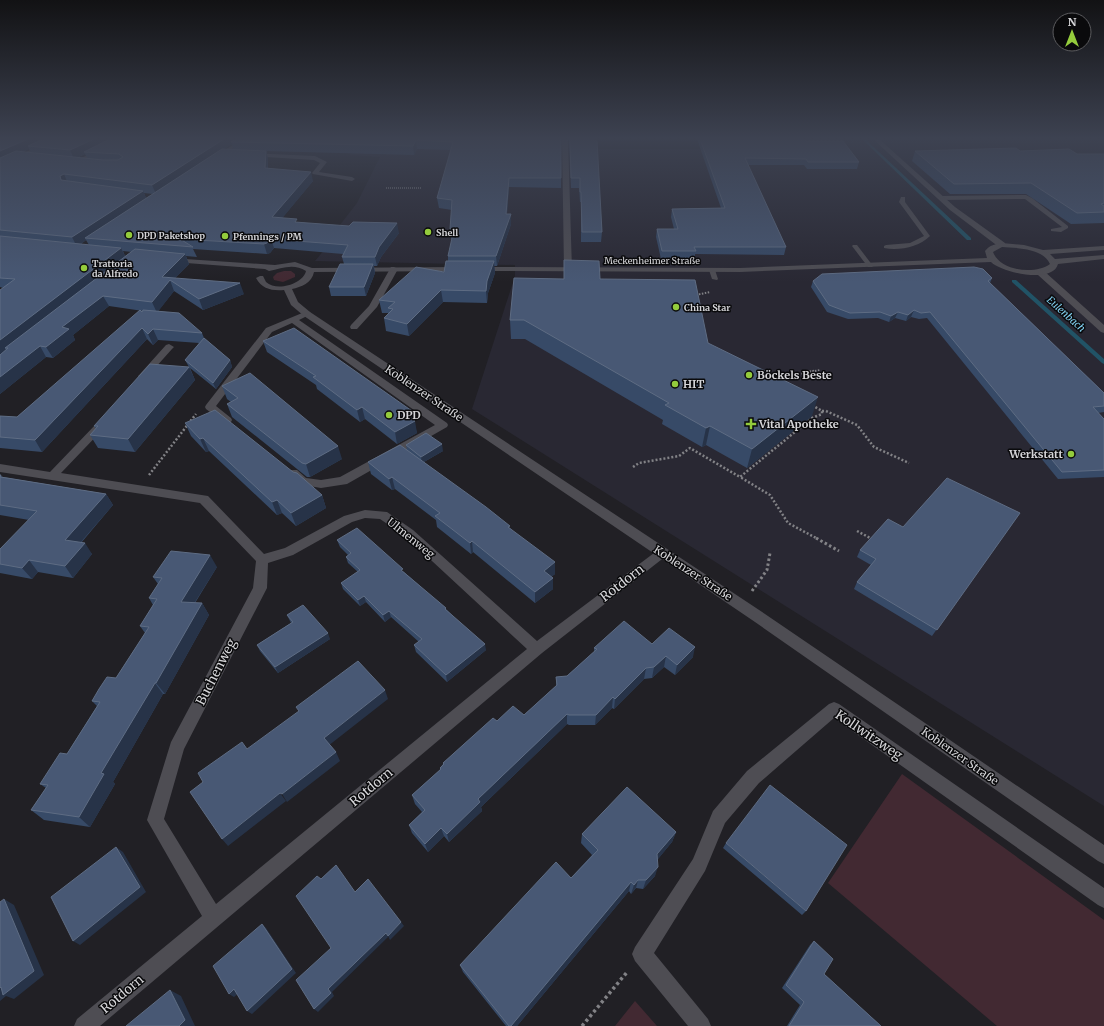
<svg xmlns="http://www.w3.org/2000/svg" width="1104" height="1026" font-family="Merriweather,serif">
  <style>
    .built { fill: #292833 }
    .green { fill: #422932 }
    .lines { fill: none; stroke-linecap: round; stroke-linejoin: round }
    .stream { fill: #215366; fill-rule: evenodd }
    .path-far4 { stroke: #828286; stroke-width: 1.5; stroke-dasharray: 1 1; stroke-linecap: butt }
    .path-far3 { stroke: #828286; stroke-width: 2; stroke-dasharray: 1.5 1.5; stroke-linecap: butt }
    .path-far2 { stroke: #828286; stroke-width: 2.5; stroke-dasharray: 2 2; stroke-linecap: butt }
    .path-far1 { stroke: #828286; stroke-width: 3; stroke-dasharray: 2.5 2.5; stroke-linecap: butt }
    .path { stroke: #828286; stroke-width: 3.5; stroke-dasharray: 3 3; stroke-linecap: butt }
    .lane { fill: #4e4d53; fill-rule: evenodd }
    .street { fill: #4e4d53; fill-rule: evenodd }
    .secondary { fill: #4e4d53; fill-rule: evenodd }
    .wall { fill: #374a67; fill-rule: evenodd }
    .shaded-wall { fill: #273348 }
    .building { fill: #485874; stroke: #5e6c83 }
    .poi-dot { fill: #94cc3c; stroke: #0a0a0c; stroke-width: 1.5 }
    .labels { text-anchor: middle; dominant-baseline: central; stroke-width: 3; stroke-linejoin: round; paint-order: stroke }
    .far-poi-label { font-size: 9px; font-weight: bold; fill: #d5d5d8; stroke: #0a0a0c; text-anchor: start }
    .far-street-label { font-size: 9px; fill: #d5d5d8; stroke: #0a0a0c }
    .far-water-label { font-size: 10px; font-style: italic; fill: #83d3f4; stroke: #0a0a0c }
    .poi-label { font-size: 11px; font-weight: bold; fill: #d5d5d8; stroke: #0a0a0c; text-anchor: start }
    .street-label { font-size: 11px; fill: #d5d5d8; stroke: #0a0a0c }
    .near-street-label { font-size: 13px; fill: #d5d5d8; stroke: #0a0a0c }
  </style>
  <rect width="100%" height="100%" fill="#212025"/>
  <path class="built" d="M349 139H436L526 161H569L570 149H706L703 139H1104V806L472 409 515 276V265L315 261 340 231 336 230 357 203 380 157 350 155Z"/>
  <path class="green" d="M284 271H291L295 274V277L283 282 274 280 273 277 277 273Z
    M902 774 1104 920V1026H997L828 883Z
    M635 1001 657 1026H615Z"/>
  <g class="lines">
    <path class="stream" d="M862 139H865L971 238V240H967Z
      M1012 280H1016L1104 359V364L1102 363 1012 282Z"/>
    <path class="path-far4" d="M386 188H422"/>
    <path class="path-far3" d="M696 295 710 292
      M809 372 820 370"/>
    <path class="path-far2" d="M779 381 784 377 814 371
      M812 405 822 411V414L812 418 740 477 770 495 788 523 818 539
      M822 411H826L857 425 874 447 909 463
      M633 467 639 463 679 456 690 448 740 477
      M149 475 196 414
      M857 531 872 539"/>
    <path class="path-far1" d="M816 538 839 551
      M752 591 767 570 770 553"/>
    <path class="path" d="M582 1026 628 971"/>
    <path class="lane" d="M1026 195 1032 198 1068 226V228L1061 232 1051 231V229L1062 227 1025 199 942 200 939 198 942 196Z
      M901 197H905V202L930 236C919 247 899 251 884 248V246L886 245 910 243 924 236 899 202Z
      M853 245H857L873 266 872 267H868L852 246Z
      M712 268 715 270 718 279 717 280 712 279 709 270Z"/>
    <path class="street" d="M54 139H61L0 168V164Z
      M118 139H125L77 164 72 163Z
      M242 139H248L218 159H214V157Z
      M562 139H568L572 270 568 272 564 270Z
      M873 139H879L955 207 1005 243V247H999L950 210Z
      M251 153 315 156 327 162 319 172 352 177 355 179 352 181 313 174 312 173 320 163 314 160 249 156 248 155Z
      M391 267H394L398 269 377 307 357 329H351L350 327 351 325 369 306Z
      M1038 271H1044L1104 325V333L1101 332 1038 275Z
      M307 311 310 312 311 314 299 320 447 423 448 425 447 427 347 484 321 488 303 485 299 484 287 473 289 470H297L306 478 321 480 340 477 435 425 292 323 272 332 216 406 231 418 232 420 231 422H223L206 409 205 407 206 405 266 328Z
      M169 344 174 347 172 349 146 378H140L138 376 140 374 166 345Z
      M101 422 106 425 105 427 61 473 208 496 264 554 285 548 344 516 365 510 387 512 413 530 537 641 658 550 662 548 666 550 668 553 666 556 542 653 100 1026H74L77 1019 202 916 147 820 171 742 253 588 256 561 200 503 0 472V464L50 472 97 423ZM365 518 380 519 405 536 527 649 216 904 164 819 184 749 267 588 268 563 293 555 352 522Z
      M834 702 839 704 1104 888V908L1098 905 834 718 759 783 725 823 705 871 654 953 708 1019 711 1026H688L635 961 632 954 635 947 693 859 713 811 747 771 829 704Z"/>
    <path class="secondary" d="M1002 243 1024 245 1043 250 1104 246V250L1050 254 1055 259 1104 255V259L1058 264C1053 284 1002 273 991 262L740 272 479 271 475 269 479 267 740 268 987 258 985 251C990 245 995 244 1002 243ZM1002 247C1017 248 1043 248 1050 264 1035 275 1000 271 993 252Z
      M170 258 275 265 295 262 312 268 463 267 464 269 460 271 314 272C312 283 301 287 292 289L298 302 310 312 765 614 1104 845V864L1098 861 755 622 304 316 291 305 284 290C272 291 262 289 256 278L260 276H263C264 278 265 280 266 282 277 292 303 284 306 271 294 263 282 268 269 271L265 269 173 262 169 260Z"/>
  </g>
  <path class="wall" d="M0 139H561V188L509 187 507 214 511 224 497 266H494L495 273 488 293 487 303 443 302 409 336 386 331 384 318 389 313H382L379 300 444 272 448 261V256L452 239H451L450 229 452 210 439 208 437 198 451 150 417 149 414 155 266 151 268 159V168L313 181 282 218 297 222 399 233 381 257 377 266H374L375 273 366 296H331L329 287 344 264 342 257 343 254 274 248 270 253 267 254 193 249 197 257 186 256 189 264 175 278 244 294 203 310 174 291 158 311 202 333 204 338 230 360 232 367 216 389 190 368 195 380 135 452 98 448 90 435 96 429 94 426 189 367 185 360 199 343 158 340 153 345 147 339 42 452 0 448V416L17 417 143 311 109 306 73 335 75 340 53 358 46 357 0 394 3 288 0 287ZM232 144 233 150 224 149ZM29 149 31 153 22 152ZM85 154 88 159 77 158ZM144 193 153 194 146 198ZM86 240 89 245 81 244ZM123 251 132 252 125 256Z
    M569 139H594L602 232 601 242H581V202H580L579 188H571Z
    M697 139H804L806 141 859 162 857 169H807L804 165H748L786 247 784 255 695 254V259H661L656 237 657 229H674L671 217 672 209 721 208Z
    M915 151H1020L1077 154H1104V223L1071 224 1026 194H950L912 161Z
    M564 260 600 279 708 343 812 416 747 468 706 445 702 447 662 424 663 420 525 339H511L510 320 564 279Z
    M992 278 990 283 1104 393V412L1098 413 1104 419V477L1058 479 927 318 919 319 911 317 906 321 895 318 889 322 878 318 848 319 827 312 811 287 813 281Z
    M263 341 412 411 413 419 417 433 397 444 365 419 360 422 317 389 316 385 267 352Z
    M222 386 342 459 310 477H307L232 417 227 404 231 402 227 399Z
    M185 423 322 495 326 508 296 526 282 513 277 515 209 451 206 452 191 436Z
    M406 445 443 451 424 462 510 528 555 574 551 577 553 589 535 603 473 552 471 554 437 527 436 520 395 489 392 490 371 474 368 462 407 450Z
    M0 475 3 477 106 494 113 505 81 543 92 554 73 578 38 572 32 579 0 573V549L29 520 0 515Z
    M1020 513 932 636 854 589 857 582 871 565 857 557 860 550 903 527Z
    M337 540 404 572 447 610 486 650 447 682 416 652 414 645 419 642 391 617 385 622 366 602 360 606 343 589 341 583 358 572 348 563 346 557 348 555 340 547Z
    M217 567 195 603H202L209 615 165 694H163L113 782 115 784 90 827 44 820 31 810 46 788 40 784 67 754 97 706 92 701 116 678 145 633 140 626 153 605 149 598 158 584 153 577Z
    M287 615 330 639 278 673 260 651 257 645 291 623Z
    M652 644 693 657 675 675 664 667 652 678 644 679 614 709 612 708 595 725H569L567 724 481 807 482 811 449 842 444 836 428 852 412 833 409 825 422 812 415 804 412 795 440 770V768L443 764V763L497 721 524 715 556 686V677L567 676 594 652V648Z
    M676 832 672 842 657 860 655 876 643 889 636 888 631 894 629 891 517 1026H506L463 972 460 965 571 878 592 855 581 843 582 834Z
    M726 843 806 911 802 915 723 848Z
    M814 941 824 974 881 1026H787L800 1005 782 988 810 945Z"/>
  <path class="shaded-wall" d="M28 139H52L28 146 29 149 0 162V151Z
    M94 139H116L84 152 85 154 74 159 70 150Z
    M224 139H240L231 142 232 144 156 194 152 185Z
    M416 140 417 149 414 155 413 146Z
    M266 151 268 159 267 176 265 168Z
    M311 172 313 181 275 227 272 217Z
    M64 174 68 184 64 186 60 176Z
    M509 178V187L506 224V214Z
    M143 191 147 200 85 238 86 240 77 247 72 237Z
    M511 214V224L497 266 496 256Z
    M397 223 399 233 381 257 377 266 375 257 379 247Z
    M271 239 274 248 270 253 267 254 264 244Z
    M121 248 126 258 8 348H5L7 351 0 356V340Z
    M185 254 189 264 172 281 170 280 174 291 157 313 152 302 162 277Z
    M494 261 495 273 488 293 487 303 486 291 487 281Z
    M373 264 375 273 366 296 364 287Z
    M240 283 244 294 203 310 199 299Z
    M441 290 443 302 409 336 407 324Z
    M103 296 109 306 73 335 75 340 53 358 46 347 62 327Z
    M914 310 911 317 906 321 908 315Z
    M898 312 895 318 889 322 891 316Z
    M142 328 147 339 42 452 35 440Z
    M153 329 158 340 153 345 148 334Z
    M40 346 46 357 0 394V377Z
    M230 360 232 367 216 389 213 383Z
    M189 367 195 380 135 452 128 439Z
    M818 397 812 416 747 468 752 449Z
    M362 407 365 419 360 422 357 410Z
    M412 411 413 422 415 421 417 433 397 444 395 432 406 415Z
    M710 426 706 445 702 447 706 428Z
    M203 438 209 451 206 452 200 439Z
    M442 444 443 451 422 463 421 457Z
    M338 446 342 459 310 477 306 464Z
    M392 477 395 489 392 490 389 479Z
    M106 494 113 505 73 551 65 540Z
    M322 495 326 508 296 526 291 513Z
    M277 500 282 513 277 515 272 502Z
    M472 541 473 552 471 554 470 543Z
    M85 543 92 554 73 578 65 566Z
    M210 555 217 567 188 613 181 602Z
    M29 560 38 572 32 579 22 568Z
    M555 562V574L544 582V571Z
    M553 578V589L535 603V592Z
    M364 596 366 602 360 606 358 600Z
    M202 603 209 615 165 694 156 683Z
    M389 611 391 617 385 622 383 615Z
    M328 633 330 639 278 673 275 667Z
    M485 644 486 650 447 682 446 675Z
    M695 647 693 657 675 675 677 665Z
    M666 656 664 667 652 678 654 667Z
    M646 668 644 679 614 709 615 699Z
    M155 683 163 694 113 782 115 784 90 827 79 817 101 773Z
    M385 690 388 699 328 746 324 738Z
    M613 697 612 708 595 725 596 715Z
    M567 714V724L481 807 482 811 449 842 447 834 478 799Z
    M336 752 340 761 287 802 282 794Z
    M280 793 286 801 228 846 222 839Z
    M441 828 444 836 428 852 425 844Z
    M676 832 672 842 654 864 657 854Z
    M116 847 123 852 146 892 80 945 73 941Z
    M658 867 655 876 643 889 646 880Z
    M638 880 636 888 631 894 634 885Z
    M631 882 629 891 517 1026H511Z
    M4 899 14 905 44 975 14 999 6 996 0 1001V988Z
    M401 922 404 926 390 940 388 936Z
    M262 924 266 928 296 973 252 1014 247 1011Z
    M386 933 388 937 332 992 334 996 318 1012 314 1009 328 989Z
    M234 989 239 993 234 997 229 994Z
    M170 990 181 996 195 1026H179Z"/>
  <path class="building" d="M0 139H28L0 151Z
    M43 139H94L70 150 28 146Z
    M110 139H224L152 185 64 174 60 176 61 180 143 191 72 237 0 230V158L16 151 103 160H118L123 157 119 154 84 152Z
    M236 139H561V178H509L506 214H511L496 256H448L454 229H450L452 200 437 198 453 142 416 140 413 146 231 142Z
    M570 139H594V141L597 140 602 232H582L581 192H580V178H571Z
    M700 139H804L806 141H843L859 162H808L806 159 745 158 786 247H694L696 251H662L657 229H678L672 209 725 208Z
    M1016 148 1020 151 1069 149 1077 154H1104V203L1101 204 1104 206V212L1077 213 1031 183 954 184 915 151Z
    M222 149 266 151 265 168 311 172 272 217 297 219 295 222 349 226 353 222 397 223 379 247 375 257H342L348 245 271 239 267 243 264 244 180 239 193 247 85 238Z
    M0 236 121 248 0 340V290L15 279 0 278Z
    M135 249 185 254 162 277 240 283 199 299 170 280 152 302 103 296 62 327 69 329 46 347 40 346 0 377V355L8 348H5Z
    M564 260 599 261 600 279 695 280 708 343 818 397 752 449 710 426 706 428 665 405 669 403 524 320H510L514 278 564 279Z
    M446 261H494L487 281 486 291 441 290 407 324 384 318 393 309 388 308 395 302 379 300 416 267 444 272Z
    M340 264H373L364 287H329Z
    M974 267 983 269 992 278 988 281 1104 393V406L1093 407 1104 419V470L1062 472 930 312 921 313 914 310 908 315 898 312 891 316 880 312 850 313 829 305 813 281 822 274Z
    M140 310 142 312 143 310 179 313 202 333 153 329 148 334 142 328 35 440 0 437V416L17 417Z
    M294 328 412 411 406 415 415 421 395 432 362 407 357 410 313 377 316 376 263 341Z
    M204 338 230 360 213 383 185 360Z
    M150 364 189 367 128 439 90 435 98 426H94Z
    M250 373 338 446 306 464 302 463 227 404 238 398 222 386Z
    M215 410 293 472 297 473 322 495 291 513 277 500 272 502 203 438 200 439 185 423Z
    M426 433 442 444 421 457 406 445Z
    M400 445 486 507 510 526 508 527 555 562 544 571 553 578 535 592 472 541 470 543 435 516 440 513 392 477 389 479 368 462Z
    M0 475H1L0 477 7 478 106 494 65 540 85 543 65 566 29 560 22 568 0 564V549L37 511 0 505Z
    M947 478 1020 513 937 630 857 582 876 559 860 550 888 519 903 527Z
    M357 528 403 569 401 570 446 608 445 609 485 644 446 675 414 645 422 639 389 611 383 615 364 596 358 600 341 583 360 570 346 557 351 553 337 540Z
    M171 551 210 555 181 602 202 603 156 683H155L101 773 104 774 79 817 31 810 48 785 40 784 60 753 67 754 100 702 92 701 99 689 107 677 116 678 149 627 140 626 157 599 149 598 162 578 153 577Z
    M303 605 328 633 275 667 257 645 293 622 287 615Z
    M624 621 652 644 669 628 695 647 677 665 666 656 654 667 646 668 615 699 613 697 596 715H569L567 714 478 799 480 802 447 834 441 828 425 844 409 825 425 810 412 795 441 769 440 768 444 764 443 763 493 718 497 721 513 706 524 715 557 685 556 677 567 676 597 649 594 648Z
    M358 661 385 690 324 738 336 752 282 794 280 793 222 839 190 792 203 782 198 773 242 742 247 749 299 711 296 707Z
    M770 785 847 845 806 911 726 843Z
    M627 787 676 832 657 854 658 867 646 880H638L634 885 631 882 511 1026H509L460 965 556 862 571 878 598 850 582 834Z
    M116 847 140 887 73 941 51 897Z
    M336 865 355 892 368 879 401 922 388 936 386 933 328 989 331 993 314 1009 296 980 331 948 296 896 317 876 321 879Z
    M4 899 34 971 3 995 1 987 0 988V902Z
    M262 924 292 969 247 1011 234 989 229 994 213 966Z
    M814 941 833 959 824 974 881 1026H789L804 1002 786 985Z
    M170 990 185 1020 179 1026H126Z"/>
  <linearGradient id="sky" x2="0" y2="1"><stop stop-color="#121214"/><stop offset="0.49" stop-color="#3d4251"/><stop offset="1" stop-color="#3d4251" stop-opacity="0"/></linearGradient>
  <rect width="1104" height="282" fill="url(#sky)"/>
  <g class="poi-dot">
    <circle cx="428" cy="232" r="4"/>
    <circle cx="129" cy="235" r="4"/>
    <circle cx="225" cy="236" r="4"/>
    <circle cx="84" cy="268" r="4"/>
    <circle cx="676" cy="307" r="4"/>
    <circle cx="749" cy="375" r="4"/>
    <circle cx="675" cy="384" r="4"/>
    <circle cx="389" cy="415" r="4"/>
    <path d="M749 418h4v4h4v4h-4v4h-4v-4h-4v-4h4z"/>
    <circle cx="1071" cy="454" r="4"/>
  </g>
  <g class="labels">
    <g class="far-poi-label">
      <text x="436" y="232">Shell</text>
      <text x="137" y="235">DPD Paketshop</text>
      <text x="233" y="236">Pfennings / PM</text>
      <text x="92" y="263">Trattoria<tspan x="92" dy="10">da Alfredo</tspan></text>
      <text x="684" y="307">China Star</text>
    </g>
    <g class="far-street-label">
      <text x="652" y="260">Meckenheimer Straße</text>
    </g>
    <g class="far-water-label">
      <text transform="translate(1066 314) rotate(42)">Eulenbach</text>
    </g>
    <g class="poi-label">
      <text x="757" y="375">Böckels Beste</text>
      <text x="683" y="384">HIT</text>
      <text x="397" y="415">DPD</text>
      <text x="759" y="424">Vital Apotheke</text>
      <text x="1063" y="454" text-anchor="end">Werkstatt</text>
    </g>
    <g class="street-label">
      <text transform="translate(424 393) rotate(34)">Koblenzer Straße</text>
      <text transform="translate(411 538) rotate(39)">Ulmenweg</text>
      <text transform="translate(693 573) rotate(33)">Koblenzer Straße</text>
      <text transform="translate(960 756) rotate(35)">Koblenzer Straße</text>
    </g>
    <g class="near-street-label">
      <text transform="translate(622 583) rotate(-38)">Rotdorn</text>
      <text transform="translate(216 672) rotate(-63)">Buchenweg</text>
      <text transform="translate(869 735) rotate(34)">Kollwitzweg</text>
      <text transform="translate(371 787) rotate(-40)">Rotdorn</text>
      <text transform="translate(122 994) rotate(-40)">Rotdorn</text>
    </g>
  </g>
  <g transform="translate(1072 32)"><circle r="19" fill="#0a0a0c" stroke="#5b5b5e"/>
  <path d="M0-3L7 15L0 10L-7 15Z" fill="#94cc3c"/>
  <text y="-6" font-size="11" font-weight="bold" text-anchor="middle" fill="#d5d5d8">N</text>
  </g>
</svg>
